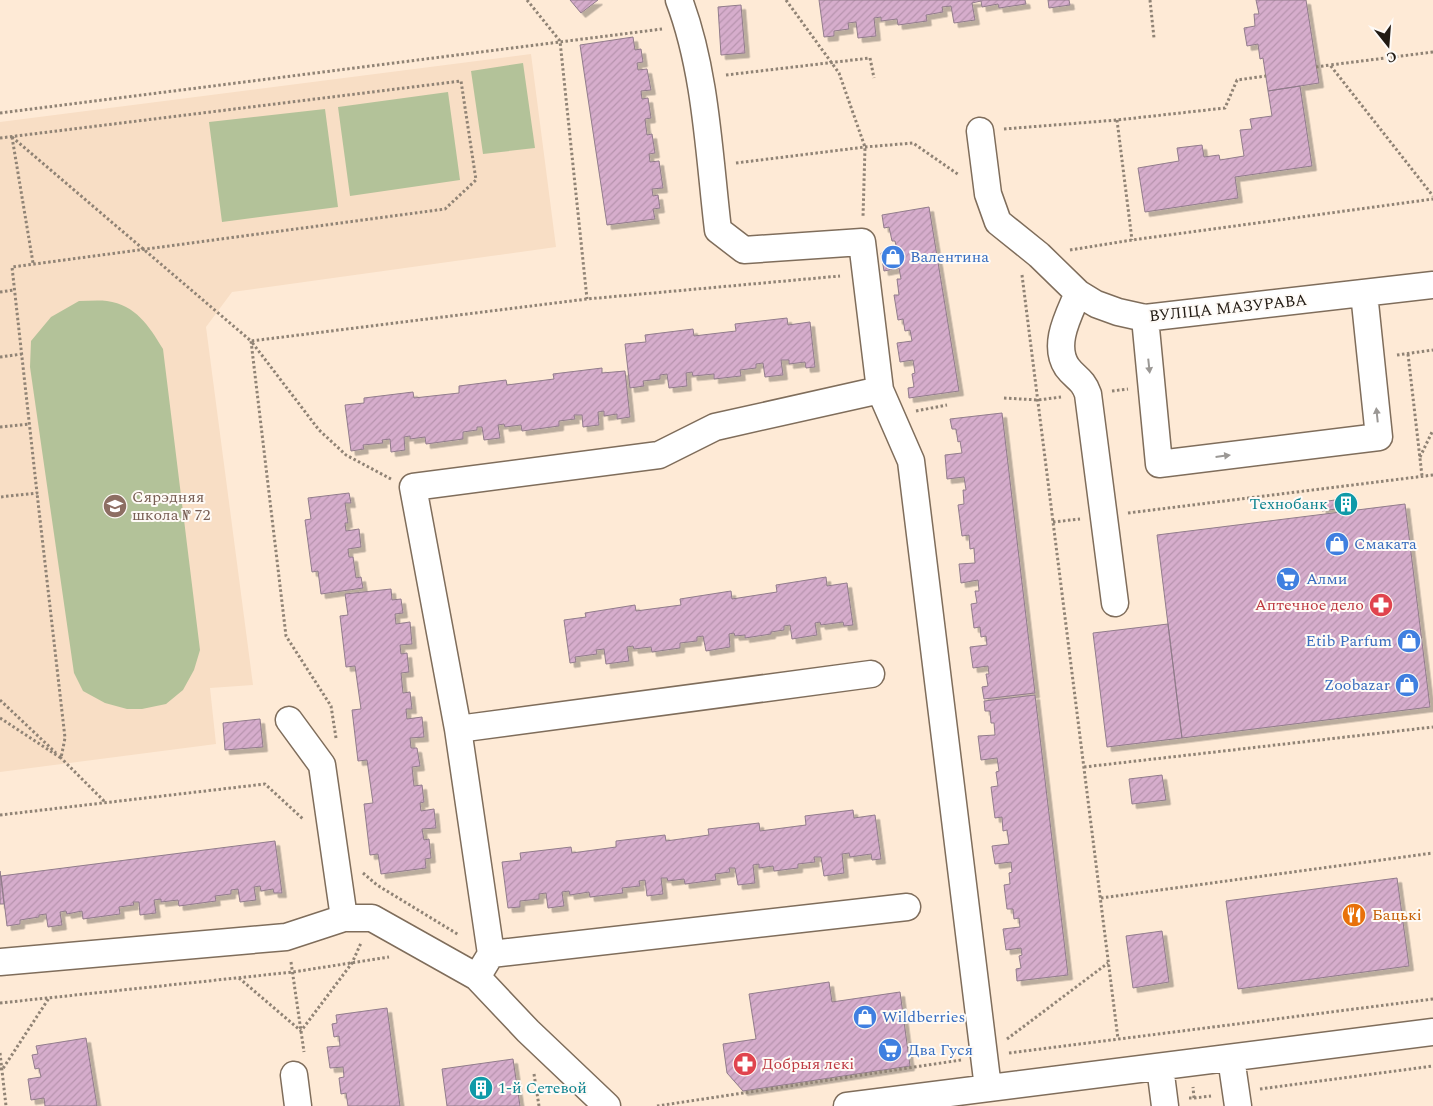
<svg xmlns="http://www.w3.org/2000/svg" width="1433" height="1106" font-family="Spectral,serif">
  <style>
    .built { fill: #f8dec5 }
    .pitch { fill: #b3c299 }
    .building { fill: url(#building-hatch); stroke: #917c8b; filter: url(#shadow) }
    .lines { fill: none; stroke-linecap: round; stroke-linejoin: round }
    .minor-casing { stroke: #7f6d5b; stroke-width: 29 }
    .path { stroke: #908375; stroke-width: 3; stroke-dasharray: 2.5 2.5; stroke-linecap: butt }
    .minor { stroke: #fff; stroke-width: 26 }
    .oneway { fill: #9b9895 }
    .labels { text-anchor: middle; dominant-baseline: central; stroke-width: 4; stroke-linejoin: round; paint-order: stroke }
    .shop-label { font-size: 16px; fill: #366cbe; stroke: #fefaf6; text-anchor: start }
    .street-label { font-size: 16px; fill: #211a13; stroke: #fefaf6 }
    .education-label { font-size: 16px; fill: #785e54; stroke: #fefaf6; text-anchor: start }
    .culture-label { font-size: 16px; fill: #0d838f; stroke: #fefaf6; text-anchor: end }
    .health-label { font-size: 16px; fill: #be3a42; stroke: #fefaf6; text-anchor: end }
    .food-label { font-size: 16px; fill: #c56008; stroke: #fefaf6; text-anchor: start }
  </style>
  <defs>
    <pattern id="building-hatch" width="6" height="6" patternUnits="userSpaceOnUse" patternTransform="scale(1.25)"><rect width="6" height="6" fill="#d6adcc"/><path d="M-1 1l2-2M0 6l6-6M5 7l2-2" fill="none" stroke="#b794ae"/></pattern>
    <filter id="shadow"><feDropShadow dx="4.5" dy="4.5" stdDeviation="0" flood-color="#0004"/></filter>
  </defs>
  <rect width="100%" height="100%" fill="#feead6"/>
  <path class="built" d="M531 54 556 247 232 292 206 327 253 685 210 688 216 744 0 772V122Z"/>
  <path class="pitch" d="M523 63 535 148 483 154 471 71Z
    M448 92 460 180 350 196 338 107Z
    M325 109 338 207 222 222 209 122Z
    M79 301C88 301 98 300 107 301 136 305 149 326 163 349L200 650 194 670 183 690 166 704 142 709H127L105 703 83 691 74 673 30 367 31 341 51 317Z"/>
  <path class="building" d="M570 0H598L581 13Z
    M819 0H1025L1026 4 999 8 998 4 982 7 981 1 972 3 975 20 954 23 951 6 942 7 943 12 926 15 927 21 898 25 897 19 881 21V17L874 18 876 36 858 38 856 22 848 23 849 29 834 31V36L824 37Z
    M1048 0H1069L1070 5 1049 8Z
    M1256 0H1306L1319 83 1268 91 1263 58 1260 59 1258 44 1247 46 1244 28 1255 26 1254 14H1259Z
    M741 5 745 53 721 55 718 7Z
    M633 37 635 50 641 49 643 62 637 63 638 70 647 69 651 90 641 91 642 99 648 98 651 118 645 119 647 135 652 134 655 153 649 154 650 162 659 161 663 188 652 189 653 196 658 195 660 208 653 209 655 219 607 225 580 45Z
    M1300 86 1312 166 1235 177 1238 198 1145 212 1138 168 1179 161 1177 148 1202 145 1204 157 1219 155 1220 160 1244 156 1240 130 1252 129 1250 119 1272 116 1268 91Z
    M929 207 959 391 909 398 908 388 914 387 912 374 915 373 913 360 900 362 897 343 912 341 910 330 905 331 903 319 898 320 894 295H899L897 279H901L899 268 884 271 881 253 897 250 895 241H892L889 227 884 228 882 215Z
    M787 318 788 325 810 322 815 367 806 368 805 362 789 364V360H781L783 375 765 377 763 363 756 364V368L740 370 741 376 714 379V374L693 376 692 372 686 373 687 386 669 388 667 374 660 375V379L643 381 644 386 630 388 625 344 646 342 645 335 693 329 694 336 736 331 735 324Z
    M602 368V373L625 371 630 417 617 419V414L604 416V411L598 412 599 425 583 427 582 415H574L575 419 559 421V426L522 431 521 425 505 427 504 424 498 425 500 438 484 440 482 427H477V430L463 432V439L426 444 425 437 410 439V436L404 437 405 450 391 452 390 439 382 440 383 443 363 445 364 449 351 451 345 405 364 403V398L413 392 414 398 459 393V386L506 380 507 385 554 379 553 374Z
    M1002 413 1035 693 984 699 982 687 988 686 986 674H989L988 666 973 668 970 647 987 645 986 636 981 637 980 627 974 628 971 604 977 603 975 591H979L978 580 961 583 959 564 975 563 974 548 970 549 969 535 962 536 958 505 964 504 963 490H966L964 477 947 479 945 455 962 453 960 441 958 442 956 429H952L950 419Z
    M349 493 351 503H345L348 523H345L346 531 359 529 361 547 348 549 349 557H353L356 578 361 577 363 588 321 594 318 571 312 572 305 520 311 519 308 498Z
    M1335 500 1336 509 1322 511 1321 502Z
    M1350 500 1351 507 1341 509 1340 501Z
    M1405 504 1430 707 1182 738 1157 535Z
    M826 577 827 586 847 583 853 625 844 626 843 622 821 625 820 622 815 623 817 635 792 639 790 625 784 626V630L771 632V634L745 638V635L735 636 734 633 729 634 730 647 706 651 703 636 697 637V641L680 643V648L652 652 651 647 634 649 633 646 627 647 629 661 606 664 604 649 596 650 597 654 575 657 576 662 570 663 564 620 586 617 585 613 635 605 636 611 681 605 680 599 731 591 732 599 777 592 776 585Z
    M391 589 392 600 401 599 403 613 395 614 396 624 410 622 412 644 400 645 401 654 407 653 409 672 401 673 403 693 410 692 412 709H406L407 719 422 717 424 737 410 738 411 748H417L420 766 412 767 414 786 422 785 424 802 420 803 421 811 434 809 436 828 422 829 424 840 429 839 431 858 425 859 426 868 381 874 378 854 370 855 364 804 373 803 367 760 358 761 352 710 361 709 355 666 346 667 340 616 348 615 345 594Z
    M1168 624 1182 738 1107 747 1093 633Z
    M1035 695 1068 975 1017 981 1016 969 1021 968 1019 956 1022 955 1021 948 1006 950 1003 929 1020 927 1019 918 1014 919 1013 909H1007L1004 885 1010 884 1009 873 1012 872 1011 862 995 864 992 846 1009 844 1007 830 1003 831 1002 817 995 818 991 787 998 786 996 772 999 771 997 758 981 760 978 736 995 735 994 723H991L990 711H985L984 701Z
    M260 719 263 747 225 750 223 723Z
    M1162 775 1166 800 1132 804 1129 779Z
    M853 810 854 818 875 815 881 859 872 860 871 854 850 857 849 853 842 854 844 873 824 876 821 857H814L815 862 798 864V868L774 871 773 866 759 868V864L753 865 755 883 738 885 735 868H729L730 872 715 874 716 880 685 884 684 879 668 881 667 878H661L663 894 647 896 645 880 639 881 640 886 622 888 623 893 590 897 589 892 570 895 569 891 562 892 564 906 548 908 546 893 539 894V899L520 901V907L508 908 502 862 521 860 520 853 571 847 572 853 616 847V841L665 835 666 841 709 835 708 829 759 823 760 831 806 825 805 816Z
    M275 841 282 893H274L273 889 261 891 260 886 254 887 256 900 240 902 238 889 231 890V894L215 896 216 901 179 906 178 900 161 902V899L154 900 156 913 140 915 139 902H133L134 905 119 907 120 914 83 919 82 911 67 914 66 911 60 912 62 925 48 927 46 914 39 915V917L20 920V924L7 926 1 876Z
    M0 871 4 904H0Z
    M1397 878 1409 966 1238 989 1226 901Z
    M1162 931 1169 982 1133 988 1126 936Z
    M829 982 832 1002 900 992 910 1066 743 1091 727 1073 723 1044 756 1039 749 994Z
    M387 1008 400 1106H348L346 1093 341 1094 339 1078 344 1077 343 1067 330 1068 327 1047 340 1046 339 1036 334 1037 332 1024 337 1023 336 1015Z
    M86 1038 97 1106H45L44 1098 31 1100 28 1079 41 1077 39 1068 35 1069 32 1055 38 1054 36 1046Z
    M513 1059 520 1106H447L442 1069Z"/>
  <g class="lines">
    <g class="minor-casing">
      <path id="minor" d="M980 131 988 194 998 222 1039 255 1078 293 1096 304 1118 312 1145 318 1433 285
        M1078 293C1069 315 1052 344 1067 367 1075 378 1083 379 1088 394L1115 603
        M1145 318 1159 464 1379 437 1364 293
        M880 390 911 461 988 1088
        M289 720 322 765 344 918
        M458 729 871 674
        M491 954 907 907
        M0 962 286 937 344 918H372L477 977
        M1231 1058 1238 1106
        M1160 1067 1165 1106
        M294 1075 298 1106
        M607 1106 528 1031 477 977 491 954 458 729 413 487 659 455 715 427 880 390 862 242 744 250 718 230C709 155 706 71 679 0
        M847 1106 1433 1032"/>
    </g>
    <path class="path" d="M527 0 560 41 587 299
      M786 0 839 73 865 147 863 217
      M1150 0 1154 38
      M1433 52 1330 65 1433 196
      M1316 67 1330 65
      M726 75 870 58 874 78
      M0 113 662 29
      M1117 120 1132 240
      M1004 129 1117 120 1225 108 1237 80 1266 76
      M12 137 251 341 587 299 840 276
      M12 137 33 263
      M0 138 461 81 476 180 445 209 12 267 37 493 0 497
      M736 163 865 147 913 143 959 175
      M1070 250 1132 240 1433 199
      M1022 275 1118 1039
      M0 292 14 290
      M1408 354 1422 476
      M1397 355 1433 350
      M0 357 22 354
      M1112 391 1128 389
      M1004 398 1038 400 1061 397
      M916 411 947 405
      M0 427 29 424
      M1420 457 1433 430
      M1128 513 1433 475
      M1053 522 1080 519
      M0 700 56 753
      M0 718 61 758 65 738 37 493
      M336 738 331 706 286 636 251 341 319 430 346 455 391 479
      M60 757 105 802
      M1084 767 1433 727
      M0 815 265 784 303 819
      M363 873 377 885 459 935
      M1101 898 1433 853
      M291 962 304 1052
      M239 978 301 1031 352 963 361 943
      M0 1003 293 972 389 957
      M1007 1039 1108 963
      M0 1053 6 1106
      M1009 1053 1433 999
      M0 1068 2 1070 49 998
      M534 1074 539 1106
      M1260 1089 1433 1066
      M1189 1098H1194L1193 1087
      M1194 1098 1211 1096
      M657 1106 961 1060"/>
    <use href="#minor" class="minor"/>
  </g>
  <defs><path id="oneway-solid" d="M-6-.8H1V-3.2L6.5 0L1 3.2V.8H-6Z" transform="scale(1.25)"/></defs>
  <g class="oneway">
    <use href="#oneway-solid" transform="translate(1149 366) rotate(84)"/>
    <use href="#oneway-solid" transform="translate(1377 415) rotate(-96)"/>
    <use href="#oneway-solid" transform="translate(1223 456) rotate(-7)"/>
  </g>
  <defs>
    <g id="shop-disc" transform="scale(1.25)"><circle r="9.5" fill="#3f7fe0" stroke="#fefaf6"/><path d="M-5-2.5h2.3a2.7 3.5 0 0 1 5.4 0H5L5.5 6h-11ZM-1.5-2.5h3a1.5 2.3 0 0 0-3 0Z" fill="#fff"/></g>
    <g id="building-disc" transform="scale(1.25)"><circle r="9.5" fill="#0f9aa8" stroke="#fefaf6"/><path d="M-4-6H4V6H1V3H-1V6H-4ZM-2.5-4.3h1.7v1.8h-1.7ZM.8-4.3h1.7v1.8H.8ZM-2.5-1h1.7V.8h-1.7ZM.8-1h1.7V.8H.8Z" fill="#fff"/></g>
    <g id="school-disc" transform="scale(1.25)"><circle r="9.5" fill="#8d6e63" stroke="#fefaf6"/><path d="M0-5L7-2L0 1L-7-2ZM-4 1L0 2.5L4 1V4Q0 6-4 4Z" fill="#fff"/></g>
    <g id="supermarket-disc" transform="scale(1.25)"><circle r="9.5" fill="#3f7fe0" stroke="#fefaf6"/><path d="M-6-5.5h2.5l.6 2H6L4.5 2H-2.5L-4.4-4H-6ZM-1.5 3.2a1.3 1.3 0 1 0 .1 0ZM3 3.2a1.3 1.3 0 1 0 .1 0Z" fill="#fff"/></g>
    <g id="pharmacy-disc" transform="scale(1.25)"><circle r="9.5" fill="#e0444e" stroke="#fefaf6"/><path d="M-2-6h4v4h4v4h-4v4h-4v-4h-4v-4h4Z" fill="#fff"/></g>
    <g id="restaurant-disc" transform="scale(1.25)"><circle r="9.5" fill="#e8710a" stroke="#fefaf6"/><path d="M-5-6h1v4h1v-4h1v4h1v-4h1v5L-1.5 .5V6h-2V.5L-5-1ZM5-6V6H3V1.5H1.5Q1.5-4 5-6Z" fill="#fff"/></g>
  </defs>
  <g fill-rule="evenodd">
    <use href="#shop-disc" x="893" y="257"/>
    <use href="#building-disc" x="1346" y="504"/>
    <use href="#school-disc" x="115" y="506"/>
    <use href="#shop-disc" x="1337" y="544"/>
    <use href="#supermarket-disc" x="1288" y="579"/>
    <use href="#pharmacy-disc" x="1381" y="605"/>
    <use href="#shop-disc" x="1409" y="641"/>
    <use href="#shop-disc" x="1407" y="685"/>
    <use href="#restaurant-disc" x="1354" y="915"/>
    <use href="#shop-disc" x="865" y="1017"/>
    <use href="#supermarket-disc" x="890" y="1050"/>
    <use href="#pharmacy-disc" x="745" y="1064"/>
    <use href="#building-disc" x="481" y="1088"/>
  </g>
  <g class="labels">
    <g class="shop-label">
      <text x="910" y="257">Валентина</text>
      <text x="1354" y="544">Смаката</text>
      <text x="1306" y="579">Алми</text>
      <text x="1392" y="641" text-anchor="end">Etib Parfum</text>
      <text x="1390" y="685" text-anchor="end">Zoobazar</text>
      <text x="882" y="1017">Wildberries</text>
      <text x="908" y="1050">Два Гуся</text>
    </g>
    <g class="street-label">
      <text transform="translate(1228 308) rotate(-6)">ВУЛІЦА МАЗУРАВА</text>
    </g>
    <g class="education-label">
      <text x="132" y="497">Сярэдняя<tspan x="132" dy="18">школа № 72</tspan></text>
    </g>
    <g class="culture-label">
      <text x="1328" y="504">Технобанк</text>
      <text x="498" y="1088" text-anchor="start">1-й Сетевой</text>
    </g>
    <g class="health-label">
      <text x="1364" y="605">Аптечное дело</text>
      <text x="762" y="1064" text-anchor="start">Добрыя лекі</text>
    </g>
    <g class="food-label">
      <text x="1372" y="915">Бацькі</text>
    </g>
  </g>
  <g transform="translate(1388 45) rotate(163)" stroke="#fefaf6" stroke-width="4" paint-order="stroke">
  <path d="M0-4L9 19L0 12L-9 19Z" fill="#211a13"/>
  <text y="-8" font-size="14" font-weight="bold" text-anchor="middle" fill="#211a13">С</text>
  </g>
</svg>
